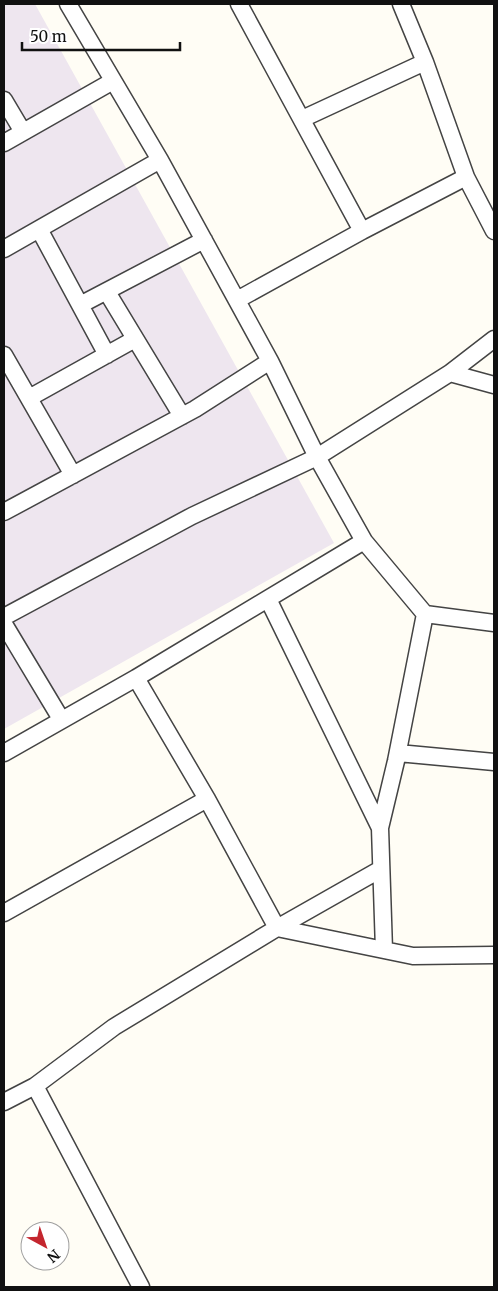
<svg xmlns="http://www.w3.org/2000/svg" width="498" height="1291" font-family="Merriweather,serif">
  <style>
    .industrial { fill: #eee6ef }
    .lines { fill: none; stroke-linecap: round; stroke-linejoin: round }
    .minor-casing { stroke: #444; stroke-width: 19 }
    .minor { stroke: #fff; stroke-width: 16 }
  </style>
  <rect width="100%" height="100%" fill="#fffdf5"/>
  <path class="industrial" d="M4 4H35L334 543 4 729Z"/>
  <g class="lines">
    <g class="minor-casing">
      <path id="minor" d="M239 4 362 231
        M401 4 425 62 466 177 494 231
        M4 100 23 132
        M302 119 425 62
        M4 143 113 81
        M39 229 107 355
        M4 249 160 160
        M107 292 182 416
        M237 300 362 231 466 177
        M80 305 204 240
        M4 355 73 475
        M450 373 494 385
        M29 398 135 339
        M4 512 195 409 270 361
        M364 541 425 614 396 761 380 828 384 950
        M268 599 380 828
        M425 614 494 623
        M4 617 192 516 317 457 450 373 494 339
        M4 624 61 719
        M136 678 207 799
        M4 753 136 678 364 541 317 457 270 361 160 160 68 4
        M398 753 494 762
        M4 913 207 799 277 928 413 956 494 955
        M35 1086 114 1027 277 928 381 869
        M4 1102 35 1086 141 1287"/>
    </g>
    <use href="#minor" class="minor"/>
  </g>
  <rect width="498" height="1291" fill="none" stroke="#111111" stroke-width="10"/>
  <g transform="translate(45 1246) rotate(140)"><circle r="24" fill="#ffffff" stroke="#a0a0a0"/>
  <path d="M0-4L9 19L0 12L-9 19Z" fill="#c4262e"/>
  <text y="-8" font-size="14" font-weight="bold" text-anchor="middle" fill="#111111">N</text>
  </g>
  <path d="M22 42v8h158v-8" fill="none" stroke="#111111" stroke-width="2.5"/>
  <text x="30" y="42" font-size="15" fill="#111111" stroke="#ffffff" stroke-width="4" paint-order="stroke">50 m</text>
</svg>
